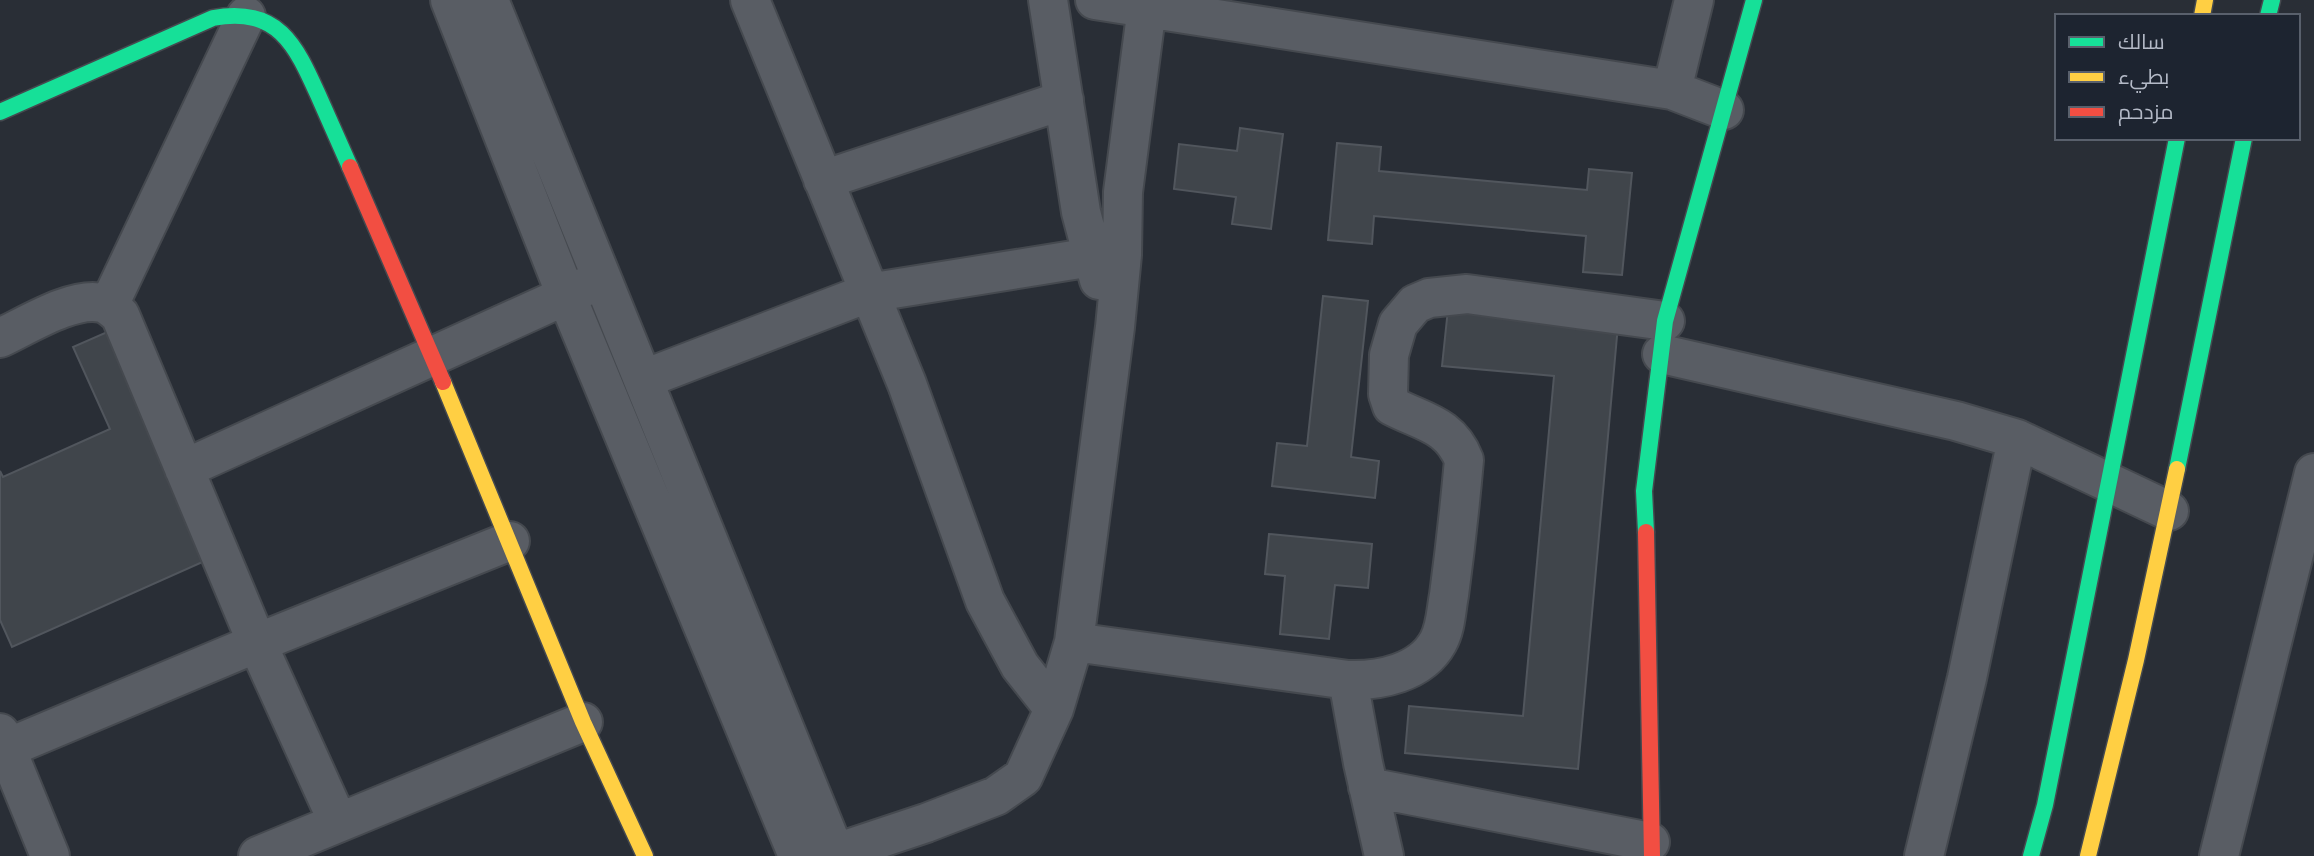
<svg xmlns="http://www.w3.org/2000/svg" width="2314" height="856" font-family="Manrope,Cairo,sans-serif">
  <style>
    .building { fill: #40454b; stroke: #51565d; stroke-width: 2 }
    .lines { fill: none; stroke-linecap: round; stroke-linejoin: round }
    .street-casing { stroke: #45494f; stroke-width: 42 }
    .fast-casing { stroke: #45494f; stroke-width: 19 }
    .slow-casing { stroke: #45494f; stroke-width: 19 }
    .jam-casing { stroke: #45494f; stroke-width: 19 }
    .street { stroke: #595d64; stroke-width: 38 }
    .fast { stroke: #16e098; stroke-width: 16 }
    .slow { stroke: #ffcf43; stroke-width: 16 }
    .jam { stroke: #f24e42; stroke-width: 16 }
  </style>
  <rect width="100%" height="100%" fill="#292e36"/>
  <path class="building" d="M1240 128 1283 134 1271 229 1232 224 1236 197 1174 189 1179 144 1237 151Z
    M1337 143 1381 147 1379 171 1587 190 1589 169 1632 173 1622 275 1583 272 1586 236 1374 216 1372 244 1328 240Z
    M1323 296 1368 301 1351 457 1379 461 1375 498 1272 486 1277 443 1307 446Z
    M1448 309 1618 325 1578 769 1405 753 1409 706 1523 716 1554 376 1442 366Z
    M114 329 216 556 12 647 0 620V471L3 477 110 429 73 347Z
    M1269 534 1372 544 1368 588 1335 585 1329 639 1280 634 1285 576 1265 574Z"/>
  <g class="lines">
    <g class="street-casing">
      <path id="street" d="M450 0 566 295 798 856
        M489 0 835 853
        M750 0 907 384 985 601 1020 666 1054 709
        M1048 0 1081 212 1099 280
        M1095 0 1672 90 1724 110
        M1672 90 1694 0
        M823 180 1064 100
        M109 305 246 16
        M0 338C26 326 73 296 102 303 109 305 114 310 120 315L257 643 338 822
        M1662 354 1956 421 2017 439
        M644 379 868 293 1092 257 1122 255
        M184 469 589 285
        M1074 642 1348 680C1380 681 1421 673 1438 642 1446 628 1446 610 1449 595 1455 550 1460 505 1464 460 1450 424 1422 422 1392 406L1388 394 1389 355 1398 324 1415 304 1429 298 1467 294 1665 321
        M1348 680 1363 763 1384 856
        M0 733 50 856
        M0 751 257 643 510 541
        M1368 787 1650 842
        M258 856 583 722
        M827 856 926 823 996 796 1023 777 1054 709 1074 642 1115 327 1122 255 1123 192 1147 7
        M1924 856 1967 678 2017 439 2169 511
        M2219 856 2314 473"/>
    </g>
    <g class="fast-casing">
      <path id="fast" d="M2268 16 2272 0
        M0 112 213 18C279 6 296 46 319 97 329 120 340 144 350 167
        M2177 469 2244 138
        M1646 532 1644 491 1665 321 1754 0
        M2031 856 2045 805 2177 138"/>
    </g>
    <g class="slow-casing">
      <path id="slow" d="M2202 16 2205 0
        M443 382 583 722 645 856
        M2088 856 2136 660 2177 469"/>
    </g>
    <g class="jam-casing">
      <path id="jam" d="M350 167 443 382
        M1646 532 1652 856"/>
    </g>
    <use href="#street" class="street"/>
    <use href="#fast" class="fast"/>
    <use href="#slow" class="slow"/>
    <use href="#jam" class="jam"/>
  </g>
  <rect x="2055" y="14" width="245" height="126" fill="#1d2430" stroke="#59606c" stroke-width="2"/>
  <rect x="2069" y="37" width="35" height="10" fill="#16e098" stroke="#59606c" stroke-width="2"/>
  <text x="2118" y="49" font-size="21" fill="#b4bac7">سالك</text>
  <rect x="2069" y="72" width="35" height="10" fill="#ffcf43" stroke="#59606c" stroke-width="2"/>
  <text x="2118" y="84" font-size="21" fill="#b4bac7">بطيء</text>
  <rect x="2069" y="107" width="35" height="10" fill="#f24e42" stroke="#59606c" stroke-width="2"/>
  <text x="2118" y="119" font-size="21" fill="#b4bac7">مزدحم</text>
</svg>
